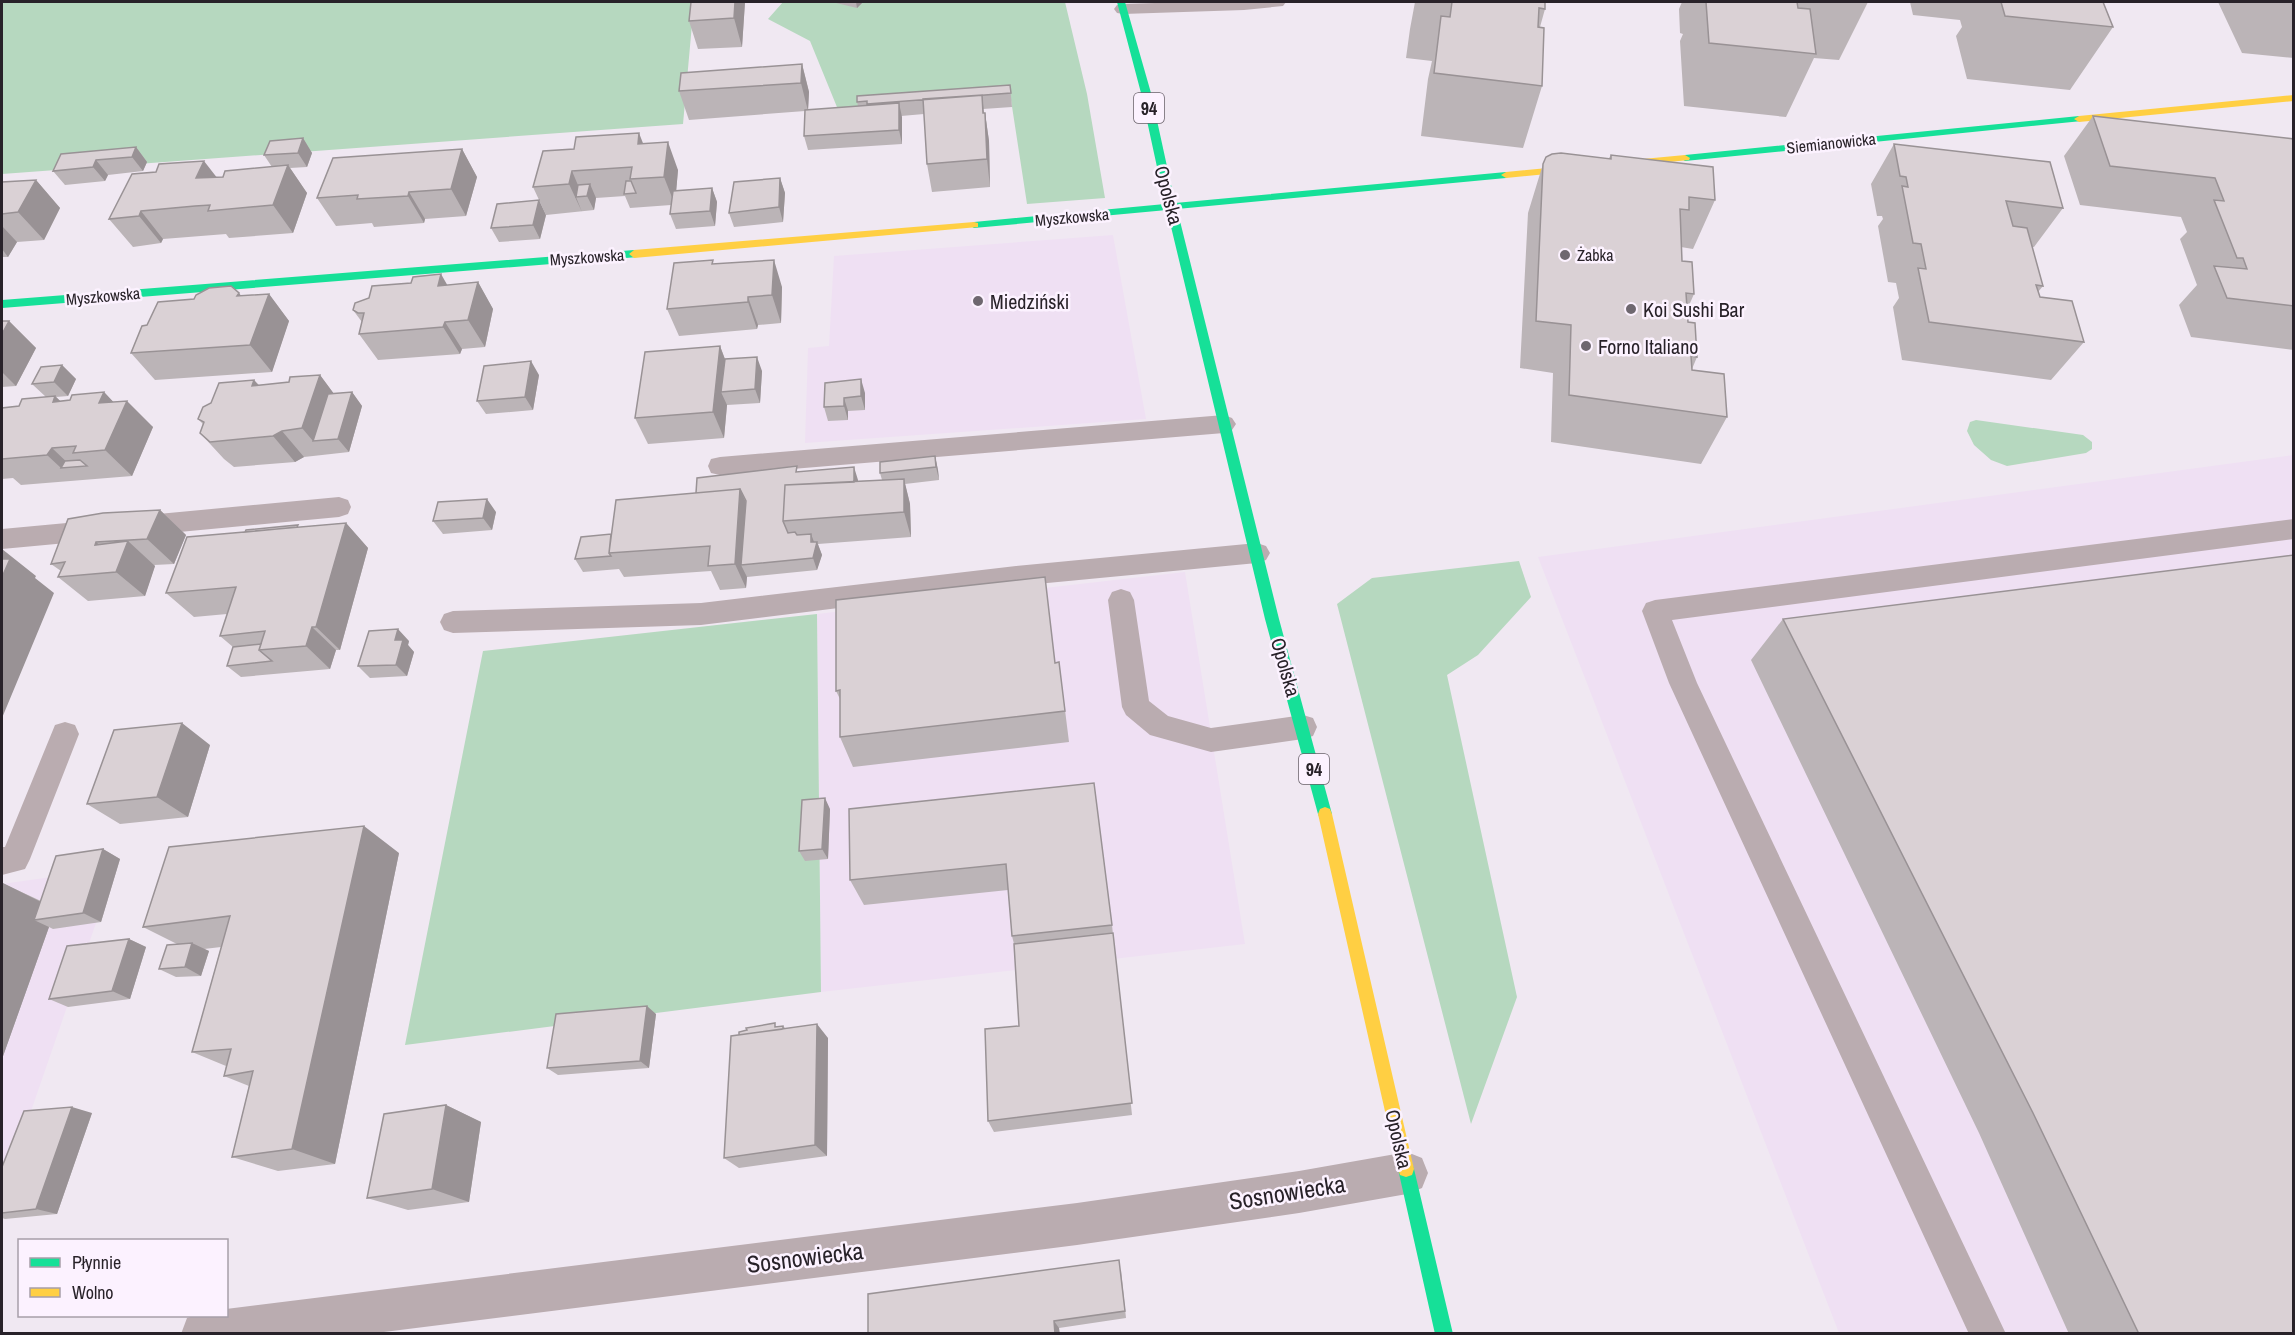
<svg xmlns="http://www.w3.org/2000/svg" width="2295" height="1335" font-family="'Archivo Narrow',sans-serif">
  <style>
    .built { fill: #efe0f3 }
    .green { fill: #b6d8bf }
    .lines { fill: none; stroke-linecap: round; stroke-linejoin: round }
    .lane { fill: #baacb0; fill-rule: evenodd }
    .street { fill: #baacb0; fill-rule: evenodd }
    .fast { fill: #16e098; fill-rule: evenodd }
    .slow { fill: #ffcf43; fill-rule: evenodd }
    .wall { fill: #bbb4b7 }
    .shaded-wall { fill: #999295 }
    .building { fill: #dad1d5; stroke: #999295; stroke-width: 1.5 }
    .poi-dot { fill: #6e676f; stroke: #fcf2ff; stroke-width: 2 }
    .labels { text-anchor: middle; dominant-baseline: central; stroke-width: 5; stroke-linejoin: round; paint-order: stroke }
    .far-street-label { font-size: 16px; fill: #282229; stroke: #fcf2ff }
    .far-poi-label { font-size: 16px; fill: #282229; stroke: #fcf2ff; text-anchor: start }
    .shield { fill: #fcf2ff; stroke: #686069; stroke-width: 1.5 }
    .shield-label { font-size: 18px; font-weight: bold; fill: #282229 }
    .street-label { font-size: 20px; fill: #282229; stroke: #fcf2ff }
    .poi-label { font-size: 20px; fill: #282229; stroke: #fcf2ff; text-anchor: start }
    .near-street-label { font-size: 24px; fill: #282229; stroke: #fcf2ff }
  </style>
  <rect width="100%" height="100%" fill="#f0e8f2"/>
  <path class="built" d="M1113 235 1146 419 805 443 808 348 829 346 834 256Z
    M2293 455V1333H1839L1538 557Z
    M1185 572 1245 944 821 992 817 614Z
    M115 868 2 1195V884Z"/>
  <path class="green" d="M2 2H694L683 124 2 174Z
    M783 2H1065L1087 94 1105 198 1027 204 1011 100 839 112 810 41 768 19Z
    M1976 420 2083 435 2092 442V449L2086 453 2007 466 1991 460 1974 445 1967 431 1970 422Z
    M1519 561 1531 597 1478 655 1447 675 1517 997 1471 1124 1337 604 1372 578Z
    M817 614 821 992 405 1045 483 651Z"/>
  <g class="lines">
    <path class="lane" d="M1186 2H1286L1283 6 1244 10 1123 14 1117 13 1114 9 1117 5 1123 4Z
      M1224 415 1232 418 1236 424 1232 430 1224 433 720 475 711 473 708 466 711 459 720 457Z
      M339 497 348 500 351 507 348 514 339 517 137 536 128 533 124 526 128 519 137 516Z
      M2294 519V539L1672 620 1697 683 2006 1334H1969L1669 683 1642 611 1646 603 1655 600Z
      M99 520 108 523 112 530 108 537 99 540 2 549V529Z
      M1257 543 1266 546 1270 553 1266 560 1257 563 1016 586 701 625 453 633 444 630 440 622 444 614 453 611 701 603 1016 566Z
      M1121 589 1130 592 1134 600 1149 701 1168 716 1211 728 1303 715 1313 718 1317 727 1313 736 1303 739 1211 752 1150 735 1126 715 1122 707 1108 600 1112 592Z
      M65 722 75 725 79 734 30 859 25 869 2 875V847H5L55 725Z"/>
    <path class="street" d="M1407 1152 1422 1158 1428 1173 1422 1188 1407 1194 1299 1213 1077 1245 368 1334H181L187 1318 194 1316H226V1309L1077 1203 1299 1171Z"/>
    <path class="fast" d="M1117 2H1125L1151 93 1175 203 1506 172 1511 175 1506 178 1177 209 1279 619 1332 814 1330 819 1325 821 1320 819 1318 814 1265 619 1167 210 974 228 969 225 974 222 1165 204 1141 93Z
      M2079 116 2084 119 2082 121 1685 161 1680 158 1685 155Z
      M634 250 639 254 638 257 2 308V300Z
      M1406 1161 1412 1163 1414 1169 1453 1334H1435L1398 1169 1400 1163Z"/>
    <path class="slow" d="M2294 95V101L2079 122 2074 119 2079 116Z
      M1685 155 1690 158 1689 160 1506 178 1501 175 1506 172Z
      M974 222 978 223V227L634 258 629 254 634 250Z
      M1325 807 1330 809 1332 814 1414 1169 1412 1175 1406 1177 1400 1175 1398 1169 1318 814 1320 809Z"/>
  </g>
  <path class="wall" d="M691 2H745L742 47 698 49 689 21Z
    M832 2H863L857 8Z
    M1415 2H1545V9L1540 27 1542 86 1523 148 1421 136 1428 79 1432 61 1406 58 1410 29Z
    M1682 2H1868L1839 60 1814 58 1786 117 1684 106 1680 41 1683 34 1680 33 1679 9Z
    M1910 2H2103L2113 27 2070 90 1967 79 1956 36 1962 27 1960 20 1913 15Z
    M2218 2H2294V58L2242 53Z
    M802 64 809 92 808 110 858 106 857 102 1010 85 1012 107 983 109 984 113H985L989 141 990 187 932 192 927 164 924 114 901 116 902 144 808 150 804 136 805 111 689 120 679 91Z
    M2093 116 2294 139V350L2191 337 2179 305 2197 285 2180 239 2187 232 2181 217 2080 205 2064 156Z
    M303 138 312 153 307 167 290 168 307 193 293 233 229 238 226 234 163 239 161 243 133 247 109 219 216 177H223L272 167 264 155Z
    M644 144 678 170 676 191 712 188 717 202 715 226 676 229 670 214 671 205 630 208 625 196 596 198 594 210 546 215 533 187Z
    M1894 144 2063 208 2034 247H2032L2043 286 2038 292 2040 297 2084 342 2051 380 1902 360 1893 307 1899 298 1896 283 1888 282 1878 226 1883 219 1882 216H1877L1871 184Z
    M136 147 147 162 143 171 108 175 105 181 65 185 53 171Z
    M462 149 477 177 466 216 425 219 424 223 374 227 372 223 336 226 317 198Z
    M1611 155 1715 200 1693 249 1681 247 1682 261 1694 294 1687 310 1688 322 1697 357 1692 369 1727 417 1701 464 1551 442 1553 373 1520 368 1528 213 1543 164 1609 158Z
    M780 178 785 193 783 222 734 227 729 213Z
    M36 180 60 208 44 240 17 242 8 257H2V182Z
    M546 215 540 239 499 242 491 228Z
    M714 264 782 287 781 323 758 325 757 329 679 336 667 309Z
    M478 282 493 309 485 347 462 349 460 354 378 360 359 334 362 322 353 310 447 285Z
    M269 294 289 321 272 372 155 380 131 353 147 325 241 296Z
    M2 321H9L36 348 16 386 2 387Z
    M720 346 725 359 762 371 760 403 727 405 724 438 648 444 635 418Z
    M62 365 76 379 68 396 56 397 60 401 70 400 104 392 113 402 153 427 132 476 21 485 13 478 2 479V408L19 406 46 397 32 384Z
    M320 375 334 394 352 392 362 406 349 452 304 457 295 462 234 467 224 459 200 433 203 424 198 419 211 403 254 380 259 385 289 382Z
    M539 375 533 410 486 414 477 401Z
    M825 383 865 393V410L848 411V420L828 421 824 407Z
    M935 456 938 470 939 480 905 484 910 504 911 537 818 544 822 555 817 570 747 577 746 588 720 590 711 571 624 577 619 569 583 572 575 559 611 534 696 493 799 472 858 480V481L882 480 880 473Z
    M160 510 186 535 174 564 154 565 155 566 145 596 88 601 58 577 61 571 51 564Z
    M496 512 492 530 443 534 433 521Z
    M346 523 368 548 340 650H336L330 669 241 677 227 666 233 647 220 636 227 614 194 617 166 593 300 527Z
    M1783 619 2294 1334H2069L1979 1133 1751 660Z
    M409 641 408 645 414 652 407 676 370 678 358 666Z
    M1059 662 1069 742 853 767 840 737V699L836 691Z
    M210 745 188 817 120 824 87 804Z
    M1094 783 1112 925 1132 1115 994 1132 988 1121 1019 1026 1014 944 1012 936 1008 890 864 905 850 880Z
    M830 809 828 859 805 861 799 851Z
    M103 849 120 859 101 922 53 929 49 927 2 1059V883L41 901Z
    M399 853 335 1164 278 1171 232 1157 249 1086 224 1076 226 1066 192 1052 221 947 204 949 209 951 201 976 176 977 159 969 177 944 143 927Z
    M129 939 146 947 130 999 68 1007 49 999Z
    M656 1014 649 1068 558 1075 547 1068Z
    M783 1026 785 1028 828 1038 827 1156 739 1168 724 1158 778 1027Z
    M446 1105 481 1122 469 1202 408 1210 367 1198Z
    M92 1113 57 1214 5 1219 2 1218V1167Z
    M1121 1270 1126 1318 1059 1328 868 1334Z"/>
  <path class="shaded-wall" d="M735 2H745L742 47 734 18Z
    M856 2H863L857 8Z
    M802 64 809 92 808 111 801 83Z
    M982 95 985 123V113L989 141 990 187 987 159Z
    M899 103 902 117V144L899 130Z
    M639 133 650 161 638 144Z
    M303 138 312 153 307 167 298 153Z
    M668 142 678 170 675 205 664 177Z
    M136 147 147 162 143 171 132 157Z
    M462 149 477 177 466 216 451 189Z
    M96 160 108 175 105 181 93 167Z
    M204 161 225 188 196 178Z
    M288 165 307 193 293 233 273 205Z
    M572 171 583 197H576L582 212 569 184Z
    M780 178 785 193 783 222 779 207Z
    M36 180 60 208 44 240 18 212Z
    M590 184 596 198 594 210 587 196Z
    M712 188 717 202 715 226 710 211Z
    M409 192 425 219 424 223 408 196Z
    M539 200 546 215 540 239 533 225Z
    M141 211 163 239 161 243 139 216Z
    M2 226 17 242 8 257 2 249Z
    M774 260 782 287 781 323 772 295Z
    M441 274 457 302 438 286Z
    M478 282 493 309 485 347 468 320Z
    M239 293 259 319 269 294 289 321 272 372 250 345 237 296Z
    M748 297 758 325 757 329 748 302Z
    M9 321 36 348 16 386 2 372V331Z
    M445 322 462 349 460 354 443 327Z
    M720 346 730 373 721 392 727 405 724 438 713 412Z
    M757 357 762 371 760 403 755 389Z
    M531 361 539 375 533 410 525 397Z
    M62 365 76 379 68 396 54 382Z
    M320 375 340 402 313 441 324 454 302 428Z
    M861 379 865 393V410L861 396Z
    M254 380 277 407 252 386Z
    M104 392 122 411 127 401 153 427 132 476 105 450 99 403Z
    M352 392 362 406 349 452 338 439Z
    M55 396 83 423 53 402Z
    M844 398 848 411V420L844 406Z
    M282 431 304 457 295 462 273 436Z
    M52 448 72 467 61 468 47 455Z
    M935 456 938 470 939 480 936 467Z
    M854 467 858 480V505L854 492Z
    M904 479 910 504 911 537 904 512Z
    M740 489 751 514 741 565 747 577 746 588 735 564Z
    M487 499 496 512 492 530 483 518Z
    M160 510 186 535 174 564 147 539Z
    M346 523 368 548 340 650 316 627Z
    M811 534 816 547 817 542 822 555 817 570 813 558Z
    M128 541 155 566 145 596 116 572 95 545 96 542 120 562Z
    M2 549 36 576 35 578 54 593 2 718Z
    M312 627 336 650 330 669 306 646Z
    M398 629 409 641 408 645 414 652 407 676 396 665 395 640Z
    M182 723 210 745 188 817 157 797Z
    M825 798 830 809 828 859 822 849Z
    M364 826 399 853 335 1164 292 1149Z
    M103 849 120 859 101 922 83 913Z
    M3 883 55 909 34 920 49 927 2 1059V888Z
    M129 939 146 947 130 999 112 991Z
    M192 943 209 951 201 976 185 967Z
    M647 1006 656 1014 649 1068 640 1061Z
    M817 1024 828 1038 827 1156 815 1145Z
    M446 1105 481 1122 469 1202 432 1189Z
    M72 1107 92 1113 57 1214 36 1209Z
    M1054 1321 1059 1328 1060 1334H1055Z"/>
  <path class="building" d="M691 2H735L734 18 689 21Z
    M1452 2H1545V9L1539 8 1538 27 1544 28 1542 86 1434 73 1441 16 1450 17Z
    M1706 2H1797L1798 8 1810 9 1816 54 1709 43Z
    M2001 2H2103L2113 27 2005 16Z
    M802 64 801 83 679 91 681 73Z
    M1010 85 1011 93 867 104V101L857 102V96Z
    M982 95 983 113H985L987 159 927 164 923 99Z
    M899 103V130L804 136 805 110Z
    M2093 116 2294 139V306L2227 298 2214 266 2247 269 2243 258H2237L2214 200 2224 201 2215 178 2110 166Z
    M639 133 638 144 668 142 664 177 630 179 632 167 572 171 569 184 533 187 543 151 574 149 576 137Z
    M303 138 298 153 264 155 270 141Z
    M1894 144 2050 162 2063 208 2006 201 2013 226 2027 228 2043 286 2036 285 2040 297 2072 301 2084 342 1929 322 1918 268 1926 269 1921 244 1913 243 1902 186 1908 187 1906 177 1900 176Z
    M136 147 132 157 96 160 93 167 53 171 61 154Z
    M462 149 451 189 409 192 408 196 357 199 358 195 317 198 333 158Z
    M1561 153 1611 159V155L1713 167 1715 200 1689 197V210L1680 209 1682 261 1692 262 1694 294 1686 293 1688 322 1695 323 1697 357 1691 356 1692 370 1724 374 1727 417 1569 395 1571 325 1536 321 1543 164 1546 157 1552 154Z
    M204 161 196 178 223 177 225 171 288 165 273 205 208 211 210 205 195 206 141 211 139 216 109 219 132 174 156 172 159 164Z
    M780 178 779 207 729 213 734 182Z
    M36 180 18 212 2 214V182Z
    M626 181H631L636 193 624 194Z
    M590 184 587 196 576 197 578 185Z
    M712 188 710 211 670 214 673 191Z
    M539 200 533 225 491 228 497 204Z
    M713 260 712 264 774 260 772 295 748 297V302L667 309 674 263Z
    M441 274 438 286 478 282 468 320 445 322 443 327 359 334 364 313H358L353 310 355 303 369 298 372 286 411 283 413 277Z
    M231 286 239 293 237 296 269 294 250 345 131 353 142 326 147 325 158 302 194 299 196 295 209 288Z
    M2 321H9L2 334Z
    M720 346 713 412 635 418 645 352Z
    M757 357 755 389 721 392 725 359Z
    M531 361 525 397 477 401 484 366Z
    M62 365 54 382 32 384 41 367Z
    M320 375 302 428 282 431 273 436 210 442 200 433 204 422 198 419 203 407 211 403 219 383 254 380 252 386 289 382 290 377Z
    M861 379V396L844 398V406L824 407 825 383Z
    M104 392 99 403 127 401 105 450 73 453 76 446 52 448 47 455 2 459V408L19 406 22 399 55 396 53 402 70 400 72 395Z
    M352 392 338 439 313 441 328 394Z
    M935 456 936 467 880 473V462Z
    M80 460 87 466 61 468 65 461Z
    M797 466 796 472 854 467V482L785 485 783 521 788 533 795 532 797 535 811 534V542H817L813 558 741 565 746 501 740 489 696 493 697 478Z
    M904 479V512L783 521 785 485Z
    M740 489 735 564 708 566 710 546 609 553 616 500Z
    M487 499 483 518 433 521 438 502Z
    M160 510 147 539 96 542 95 545 128 541 116 572 58 577 65 562 51 564 68 519 103 513Z
    M346 523 316 627H312L306 646 259 650 265 631 220 636 236 587 166 593 187 537Z
    M298 525 297 527 245 532 246 530Z
    M611 534 609 553 611 556 575 559 581 537Z
    M2294 555V1334H2139L2033 1113 1783 619Z
    M2 559H10L2 577Z
    M1045 577 1055 663 1059 662 1065 711 840 737V690L836 691V600Z
    M398 629 395 640H403L396 665 358 666 369 631Z
    M261 644 259 650 272 661 227 666 233 647Z
    M182 723 157 797 87 804 114 730Z
    M1094 783 1112 925 1012 936 1006 864 850 880 849 809Z
    M825 798 822 849 799 851 802 800Z
    M364 826 292 1149 232 1157 253 1071 224 1076 231 1049 192 1052 230 916 143 927 169 847Z
    M103 849 83 913 34 920 56 856Z
    M1113 933 1132 1103 988 1121 985 1029 1019 1026 1014 944Z
    M129 939 112 991 49 999 67 946Z
    M192 943 185 967 159 969 167 945Z
    M647 1006 640 1061 547 1068 556 1014Z
    M775 1023V1027L783 1026V1029L739 1035V1032L747 1030 746 1028Z
    M817 1024 815 1145 724 1158 731 1036Z
    M446 1105 432 1189 367 1198 384 1114Z
    M72 1107 36 1209 2 1213V1167L24 1111Z
    M1119 1260 1125 1311 1054 1321 1055 1334H868V1294Z"/>
  <g class="poi-dot">
    <circle cx="1565" cy="255" r="6"/>
    <circle cx="978" cy="301" r="6"/>
    <circle cx="1631" cy="309" r="6"/>
    <circle cx="1586" cy="346" r="6"/>
  </g>
  <g class="labels">
    <g class="far-street-label">
      <text transform="translate(1831 143) rotate(-6)">Siemianowicka</text>
      <text transform="translate(1072 217) rotate(-5)">Myszkowska</text>
      <text transform="translate(587 257) rotate(-4)">Myszkowska</text>
      <text transform="translate(103 296) rotate(-5)">Myszkowska</text>
    </g>
    <g class="far-poi-label">
      <text x="1577" y="255">Żabka</text>
    </g>
    <g class="shield">
      <rect x="1134" y="93" width="30" height="30" rx="4.5"/>
      <rect x="1299" y="754" width="30" height="30" rx="4.5"/>
    </g>
    <g class="shield-label">
      <text x="1149" y="108">94</text>
      <text x="1314" y="769">94</text>
    </g>
    <g class="street-label">
      <text transform="translate(1169 195) rotate(75)">Opolska</text>
      <text transform="translate(1286 667) rotate(74)">Opolska</text>
      <text transform="translate(1399 1139) rotate(77)">Opolska</text>
    </g>
    <g class="poi-label">
      <text x="990" y="301">Miedziński</text>
      <text x="1643" y="309">Koi Sushi Bar</text>
      <text x="1598" y="346">Forno Italiano</text>
    </g>
    <g class="near-street-label">
      <text transform="translate(1287 1192) rotate(-9)">Sosnowiecka</text>
      <text transform="translate(805 1257) rotate(-7)">Sosnowiecka</text>
    </g>
  </g>
  <rect width="2295" height="1335" fill="none" stroke="#282229" stroke-width="6"/>
  <rect x="18" y="1239" width="210" height="78" fill="#fcf2ff" stroke="#a79fa9" stroke-width="1.5"/>
  <rect x="30" y="1258" width="30" height="9" fill="#16e098" stroke="#a79fa9" stroke-width="1.5"/>
  <text x="72" y="1269" font-size="18" fill="#282229">Płynnie</text>
  <rect x="30" y="1288" width="30" height="9" fill="#ffcf43" stroke="#a79fa9" stroke-width="1.5"/>
  <text x="72" y="1299" font-size="18" fill="#282229">Wolno</text>
</svg>
